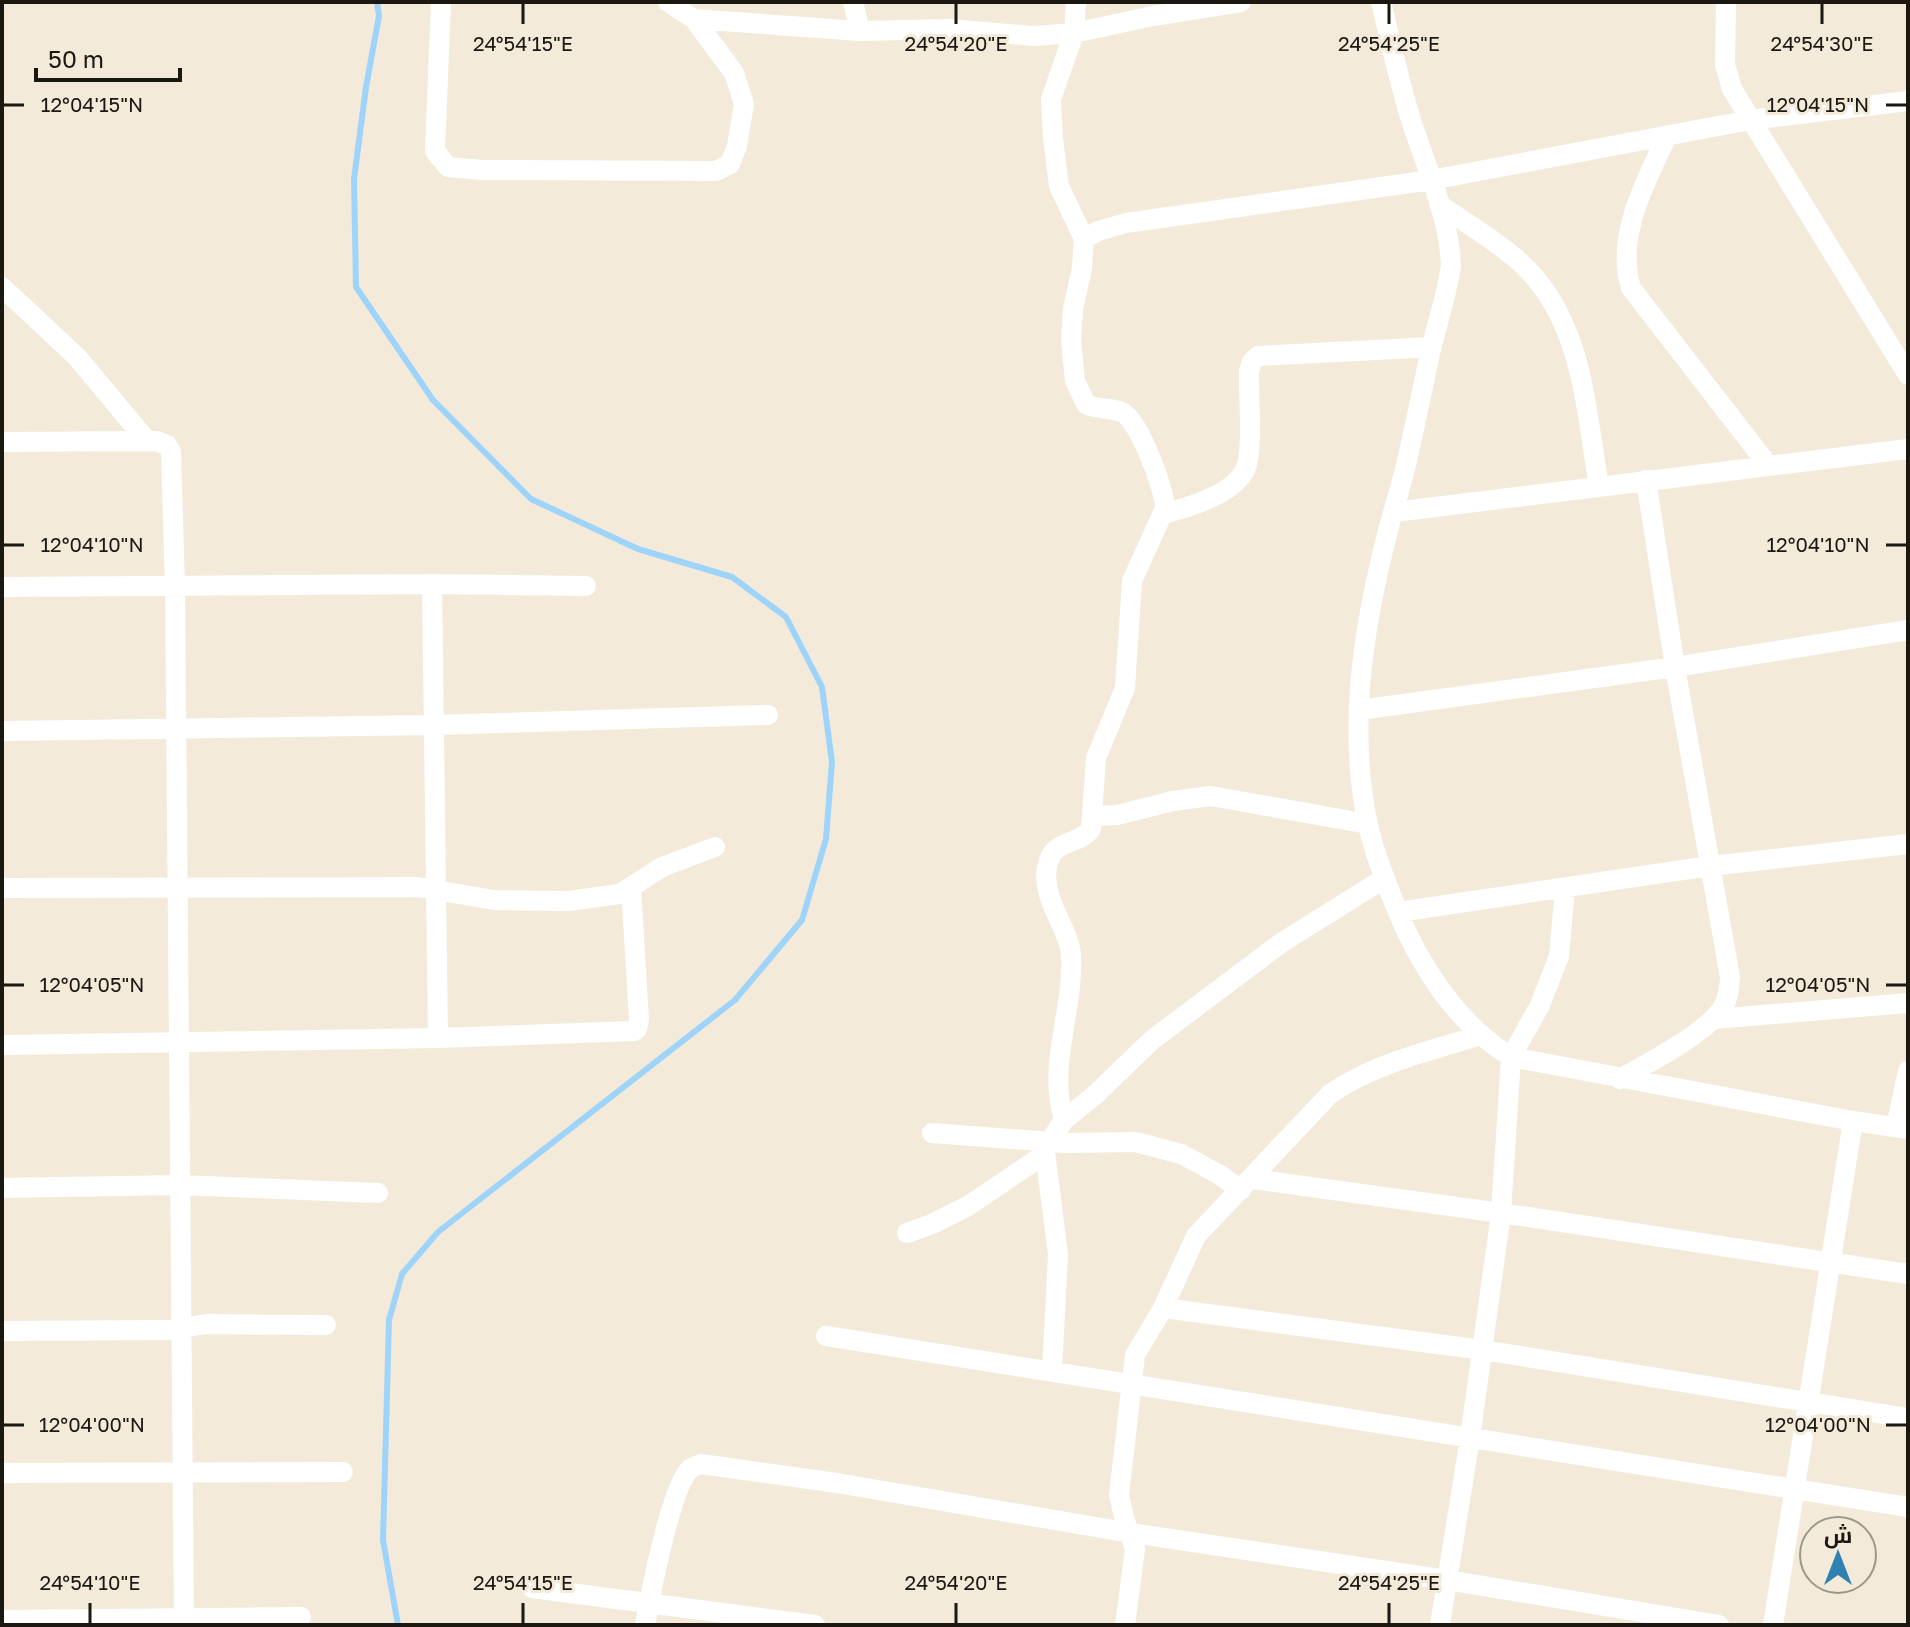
<svg xmlns="http://www.w3.org/2000/svg" width="1910" height="1627" font-family="'Golos Text',Cairo,sans-serif">
  <style>
    .lines { fill: none; stroke-linecap: round; stroke-linejoin: round }
    .stream { stroke: #9fd4fa; stroke-width: 6 }
    .minor { stroke: #fff; stroke-width: 20 }
    .ticks { fill: none; stroke: #1b1812; stroke-width: 3 }
    .ticks-label { font-size: 20px; text-anchor: middle; fill: #1b1812; stroke: #f3eada; stroke-width: 6; stroke-linejoin: round; paint-order: stroke }
  </style>
  <rect width="100%" height="100%" fill="#f3eada"/>
  <g class="lines">
    <path class="stream" d="M377 2 379 16 366 87 354 179 356 287 433 400 531 499 638 549 732 577 786 617 822 687 832 762 826 839 802 920 735 1000 438 1232 402 1274 389 1320 383 1540 398 1625"/>
    <path class="minor" d="M441 2 435 151 448 167 482 170 716 171 730 164 737 146 744 104 734 73 694 19 668 2
      M853 2 860 31
      M1381 2C1391 42 1399 83 1412 123 1427 169 1449 216 1451 266 1447 294 1438 321 1431 349 1422 390 1414 432 1404 473 1398 497 1390 520 1385 543 1362 634 1348 732 1368 825 1374 853 1385 879 1395 905 1418 964 1457 1024 1511 1057L1853 1121 1908 1129
      M1726 2 1725 65 1732 89 1908 375
      M694 19 860 31 949 29 1034 36 1074 33 1153 16 1241 2
      M1667 136C1646 181 1615 236 1631 288L1768 465
      M1440 205C1467 224 1497 241 1521 263 1583 320 1585 407 1599 486
      M1084 239 1098 231 1126 223 1431 180 1750 120 1908 101
      M2 287 77 357 147 441
      M2 442 156 441 167 445 171 452 175 586 184 1625
      M1394 512 1908 449
      M1164 514C1189 507 1232 495 1245 470 1254 451 1248 394 1249 371L1252 362 1258 356 1432 347
      M432 584 438 1038
      M2 587 432 584 586 586
      M1359 710 1675 667 1908 630
      M2 731 434 725 768 715
      M1092 816 1117 815 1173 801 1211 796 1368 824
      M2 888 418 887 494 900 568 901 620 894 662 867 715 847
      M1398 912 1710 866 1908 844
      M1714 1019 1908 1003
      M2 1045 438 1038 634 1031 637 1029 639 1019 631 888
      M1620 1079C1648 1063 1707 1033 1723 1007 1729 998 1729 988 1730 977L1675 667 1646 480
      M1064 1120C1047 1065 1074 1011 1071 955 1069 927 1041 900 1047 867 1053 837 1078 847 1091 829L1096 758 1125 688 1132 581 1165 508C1165 490 1139 420 1122 412 1110 407 1097 410 1086 404L1075 381 1071 340 1073 309 1082 268 1084 239 1059 186 1053 138 1051 99 1074 33 1076 2
      M1896 1127 1908 1071
      M932 1133 1065 1143 1136 1142 1181 1154 1220 1175 1241 1190
      M1045 1152 1058 1254 1052 1372
      M1252 1179 1501 1213 1908 1274
      M2 1188 180 1185 378 1193
      M907 1233 932 1224 968 1206 1039 1158 1064 1120 1095 1095 1152 1040 1281 943 1385 878
      M1163 1308 1483 1350 1908 1418
      M2 1331 169 1330 206 1324 326 1325
      M826 1336 1908 1507
      M2 1473 343 1472
      M532 1588 815 1625
      M2 1620 301 1617
      M645 1625C650 1597 671 1486 690 1469 694 1466 697 1466 701 1464L837 1483 1131 1533 1447 1580 1719 1625
      M1125 1625 1135 1549 1125 1521 1119 1495 1135 1355 1163 1308 1196 1236 1330 1094C1375 1063 1430 1051 1481 1035
      M1440 1625 1470 1438 1501 1213 1511 1057 1540 1005 1559 956 1565 888
      M1773 1625 1853 1121"/>
  </g>
  <path class="ticks" d="M523 4V24M956 4V24M1389 4V24M1822 4V24M4 105H24M1886 105H1906M4 545H24M1886 545H1906M4 985H24M1886 985H1906M4 1425H24M1886 1425H1906M90 1603V1623M523 1603V1623M956 1603V1623M1389 1603V1623"/>
  <g class="ticks-label">
    <text x="523" y="51">24°54'15"E</text>
    <text x="956" y="51">24°54'20"E</text>
    <text x="1389" y="51">24°54'25"E</text>
    <text x="1822" y="51">24°54'30"E</text>
    <text x="92" y="112">12°04'15"N</text>
    <text x="1818" y="112">12°04'15"N</text>
    <text x="92" y="552">12°04'10"N</text>
    <text x="1818" y="552">12°04'10"N</text>
    <text x="92" y="992">12°04'05"N</text>
    <text x="1818" y="992">12°04'05"N</text>
    <text x="92" y="1432">12°04'00"N</text>
    <text x="1818" y="1432">12°04'00"N</text>
    <text x="90" y="1590">24°54'10"E</text>
    <text x="523" y="1590">24°54'15"E</text>
    <text x="956" y="1590">24°54'20"E</text>
    <text x="1389" y="1590">24°54'25"E</text>
  </g>
  <rect width="1910" height="1627" fill="none" stroke="#1b1812" stroke-width="8"/>
  <g transform="translate(1838 1555)"><circle r="38" fill="#f3eada" stroke="#9d968a" stroke-width="2"/>
  <path d="M0-6L14 30L0 20L-14 30Z" fill="#2f81b1"/>
  <text y="-12" font-size="22" font-weight="bold" text-anchor="middle" fill="#1b1812">ش</text>
  </g>
  <path d="M36 68v12h144v-12" fill="none" stroke="#1b1812" stroke-width="4"/>
  <text x="48" y="68" font-size="24" fill="#1b1812" stroke="#f3eada" stroke-width="6" paint-order="stroke">50 m</text>
</svg>
